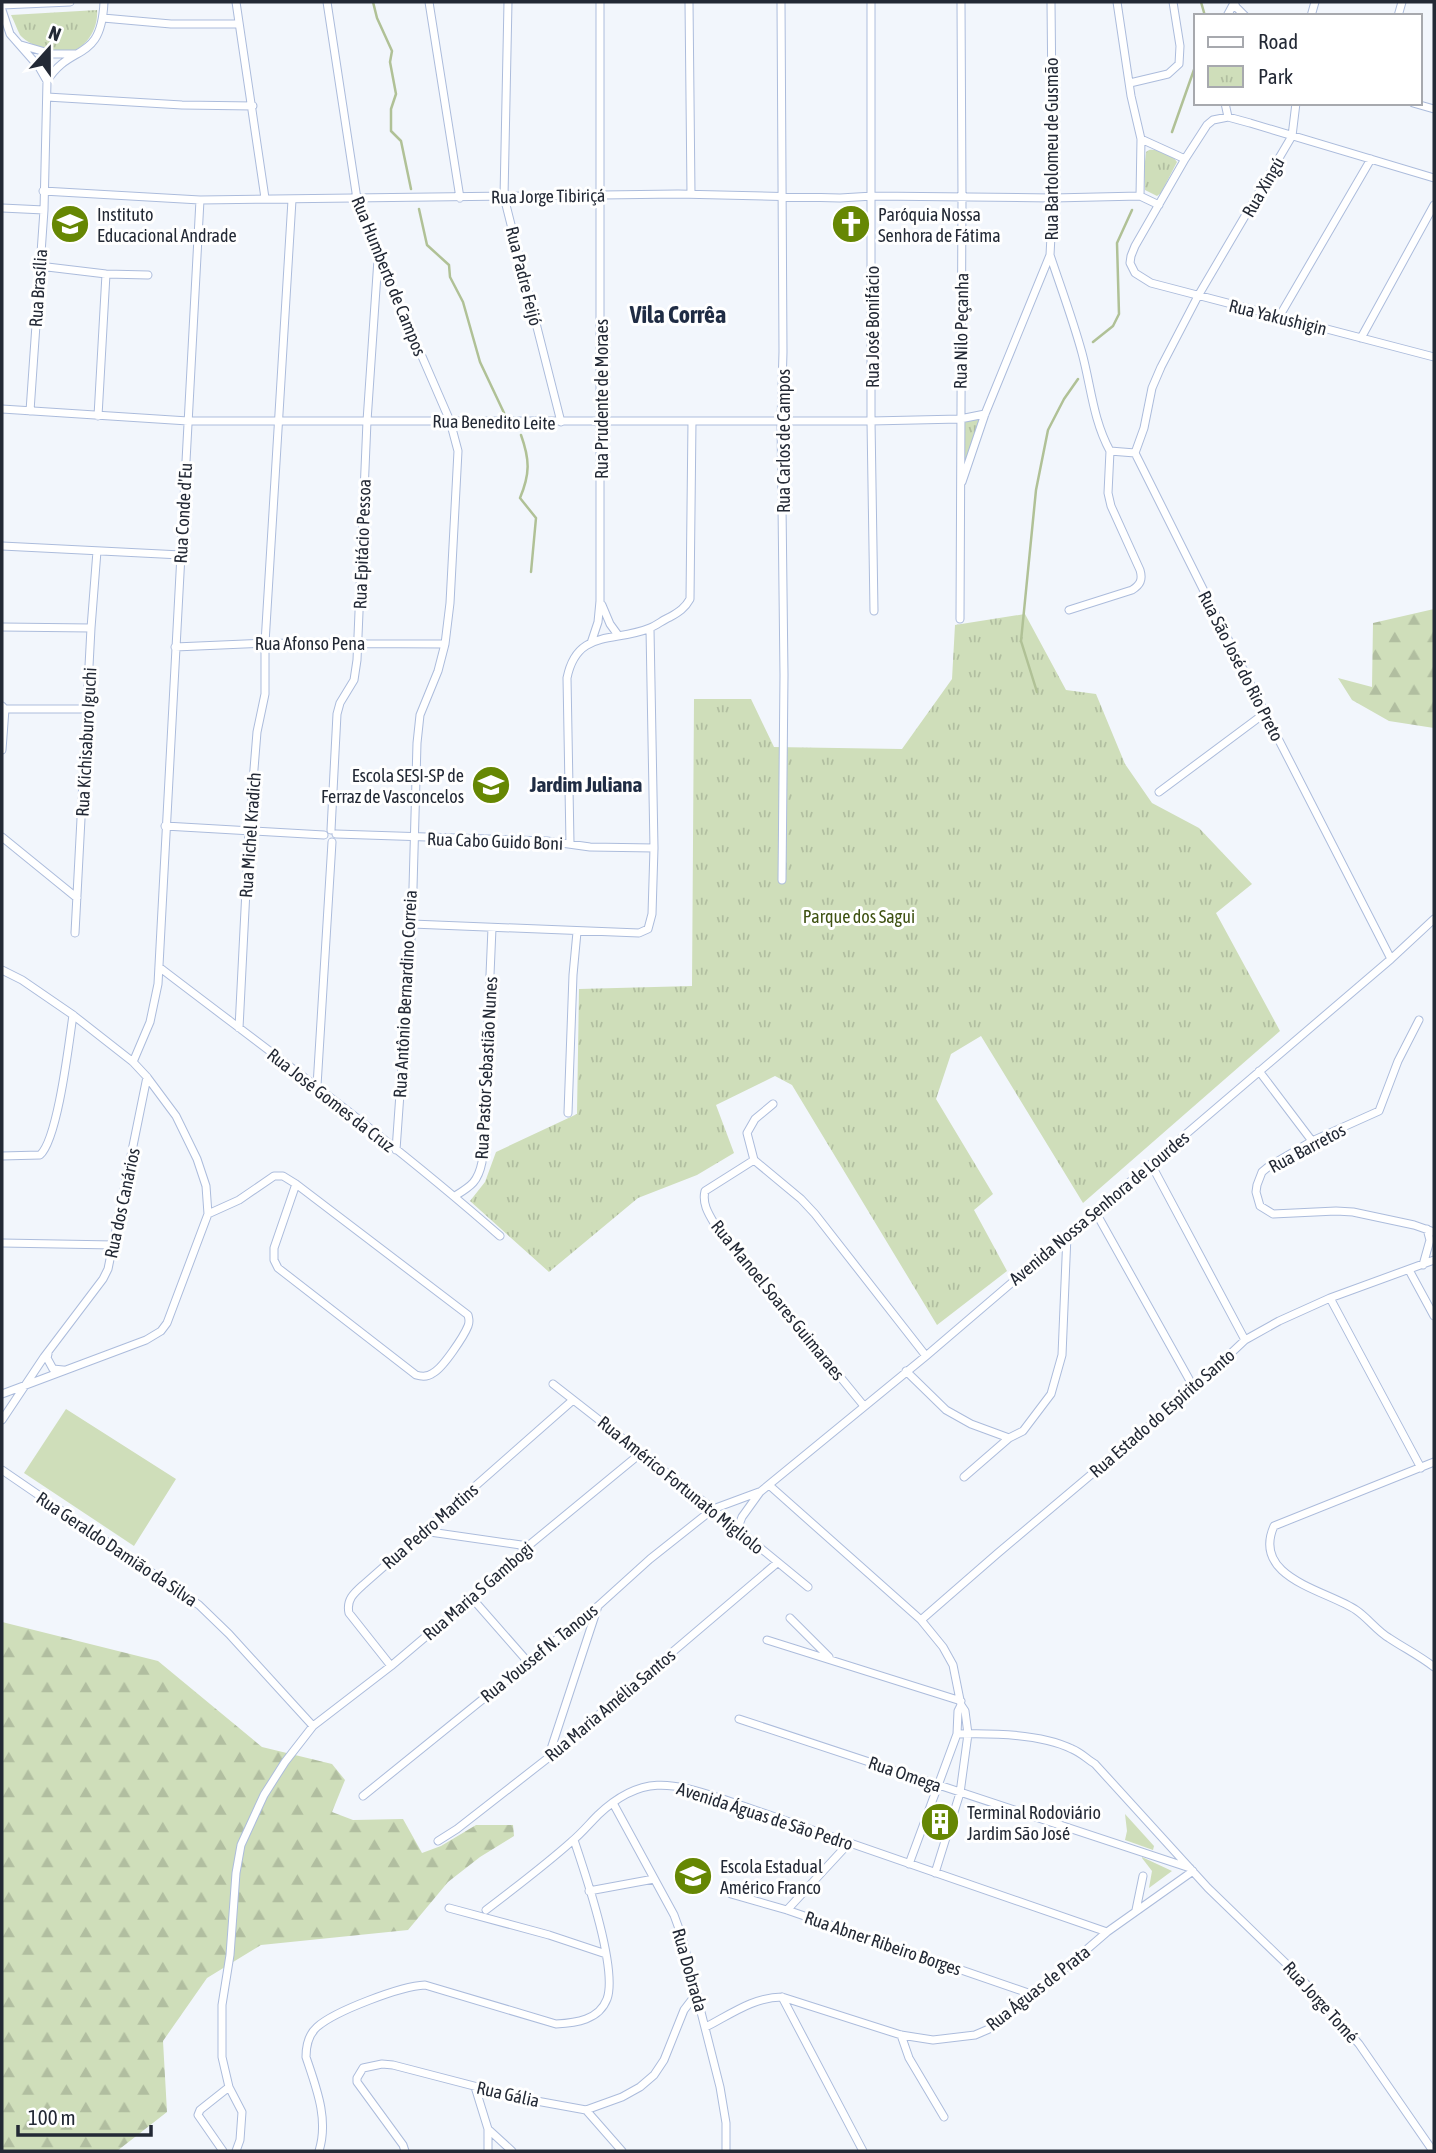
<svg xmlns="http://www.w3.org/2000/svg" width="1436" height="2153" font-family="'Asap Condensed',sans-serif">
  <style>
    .grass { fill: #cfdeba }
    .forest { fill: url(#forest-firs) }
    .park { fill: url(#park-tufts) }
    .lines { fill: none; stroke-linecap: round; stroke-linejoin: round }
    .stream { stroke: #b0c196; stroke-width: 2.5 }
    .minor-casing { stroke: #acbcdc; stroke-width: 9 }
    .minor { stroke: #fff; stroke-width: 7 }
    .labels { text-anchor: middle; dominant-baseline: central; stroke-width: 6; stroke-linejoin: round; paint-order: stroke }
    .street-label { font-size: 18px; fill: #232935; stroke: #fff }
    .poi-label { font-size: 18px; fill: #232935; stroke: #fff; text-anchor: start }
    .park-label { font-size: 18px; fill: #3e5111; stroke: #fff }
    .quarter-label { font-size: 21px; font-weight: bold; fill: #1f2c44; stroke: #fff }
    .district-label { font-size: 24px; font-weight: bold; fill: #1f2c44; stroke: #fff }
  </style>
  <defs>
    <pattern id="forest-firs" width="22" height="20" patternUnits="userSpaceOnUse" patternTransform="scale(1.75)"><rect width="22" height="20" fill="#cfdeba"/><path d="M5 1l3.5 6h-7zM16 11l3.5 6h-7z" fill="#b1bea0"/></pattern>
    <pattern id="park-tufts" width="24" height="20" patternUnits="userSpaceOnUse" patternTransform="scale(1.75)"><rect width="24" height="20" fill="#cfdeba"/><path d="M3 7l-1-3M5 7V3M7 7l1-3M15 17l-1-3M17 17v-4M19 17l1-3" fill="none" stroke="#b1bea0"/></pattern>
  </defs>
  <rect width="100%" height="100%" fill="#f2f6fc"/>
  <path class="grass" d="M66 1409 176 1479 134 1546 24 1473Z
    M1125 1814 1154 1846 1153 1850 1125 1840 1127 1831Z
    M1142 1858V1857L1172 1871 1149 1888 1152 1871Z"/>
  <path class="forest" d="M1434 609V728L1389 721 1352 700 1338 678 1372 687 1373 623Z
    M2 1622 158 1661 262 1747 332 1764 345 1780 332 1812 353 1820 403 1819 422 1853 441 1846 476 1825H513L514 1836 480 1857 448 1882 408 1930 261 1945 207 1978 163 2041 167 2112 117 2151H2Z"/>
  <path class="park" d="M97 10C99 33 80 58 54 53 49 52 43 49 38 47 32 44 24 40 20 35 17 29 14 21 11 15Z
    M1149 150C1158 149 1172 154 1177 162L1161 193 1157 196 1145 190 1144 171 1146 152Z
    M981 419 960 487V421Z
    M1025 614 1066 690 1096 694 1125 764 1152 803 1199 828 1252 884 1216 913 1280 1031 1083 1203 981 1036 951 1054 936 1099 993 1194 974 1210 1007 1271 937 1325 792 1085 775 1076 716 1105 734 1153 697 1175 638 1198 549 1272 470 1201 485 1182 496 1152 577 1114 579 989 692 986 694 699H751L774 747 902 749 952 679 955 625Z"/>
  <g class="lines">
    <path class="stream" d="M373 2 377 18 392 51 390 62 396 94 391 109V131L401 141 411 189
      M1201 2 1205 16
      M1172 132 1196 64
      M419 209 427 245 449 265 450 277 463 302 480 362 505 415
      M1093 342 1113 326 1119 314 1117 243 1132 210
      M521 435C530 460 530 474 520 498L536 518 531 572
      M1037 692 1021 641 1036 490 1048 430 1064 399 1078 379"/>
    <g class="minor-casing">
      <path id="minor" d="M236 2 265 198
        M327 2 357 199 378 255 450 421 458 451 450 603 445 644 438 671 420 715 417 743 412 924 396 1150
        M429 2 460 198
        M508 2 504 197 561 422
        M689 2 691 194
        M781 2 783 352 781 421 784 675 782 880
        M871 2V421L874 611
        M1117 2 1131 96 1141 139 1140 196
        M1234 2 1236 7 1245 16
        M2 5 70 2
        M2 10 10 34 39 67 47 81 44 210 30 411
        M1227 16 1234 3
        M1311 16 1315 2
        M1398 16 1402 2
        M103 18 171 24H239
        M21 45 52 54H75
        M47 81C71 42 101 64 104 2
        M1130 83 1168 74 1179 64 1180 46 1173 2
        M47 97 182 105 253 106
        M1225 103 1228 117
        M1296 103 1292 136 1198 296 1161 367 1152 388 1144 428 1135 453 1265 713 1391 959
        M1413 103 1434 109
        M1141 139 1185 159
        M1434 178 1250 123 1228 117 1213 120 1207 125 1185 159 1135 246 1131 256 1130 263 1135 273 1151 283 1434 357
        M43 191 200 200 678 194 840 198 873 196 1053 198 1140 196 1159 205
        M2 208 44 210
        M1050 255C1061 288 1073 320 1082 353 1091 386 1093 420 1110 451L1135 453
        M39 266 106 274 148 275
        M1279 317 1371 159
        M1361 338 1434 205
        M2 409 188 421H871L960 419 985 414
        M98 416 106 274
        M962 482 985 414 1050 255 1053 198 1051 2
        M2 546 181 555
        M602 605 610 624 618 635
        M1069 610 1132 590C1140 585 1143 580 1140 570L1111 506 1108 493 1110 451
        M960 619 962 198 961 2
        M2 627 91 628
        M591 643 598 622 600 601V2
        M175 647 265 643 445 644
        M2 706 5 709H88
        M2 750 5 709
        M1159 792 1265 713
        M165 826 324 835
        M331 830 337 714 340 703 354 680 357 660 367 421 378 259
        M336 834 547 841 590 847 654 848
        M2 837 77 898
        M570 843 567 678C577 628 615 643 650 628 657 625 663 620 670 617 679 612 685 608 690 599L692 421
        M412 924 639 933 648 929 652 914 654 848 650 629
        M75 933 91 628 97 551
        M159 967C274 1055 391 1140 500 1236
        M2 970 22 980 73 1015 133 1062 147 1077 176 1116 197 1159 206 1186 208 1214 167 1323 161 1331 146 1340 2 1394
        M1419 1020 1398 1061 1379 1111 1312 1141 1268 1167 1262 1172 1257 1185 1256 1192 1260 1206 1273 1214 1336 1211 1353 1212 1414 1225 1434 1232
        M239 1028 249 831 257 732 265 694V643L292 200
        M133 1062 150 1022 158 984 200 200
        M1259 1071 1312 1141
        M317 1086 332 842
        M568 1113 573 975 577 932
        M2 1156 40 1155C58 1139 69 1042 73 1015
        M754 1160 705 1191C702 1203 708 1213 714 1223L864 1406
        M754 1160 801 1199 815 1214 926 1356
        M754 1160 747 1133 755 1119 773 1104
        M1151 1164 1245 1340
        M455 1196C471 1186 478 1182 482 1162L492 928
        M1095 1211 1194 1388
        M208 1214 239 1200 274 1176H283L296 1184 468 1315C469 1320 470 1321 468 1326 464 1336 443 1368 433 1373 428 1377 423 1377 416 1375L278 1268 274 1260V1248L296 1184
        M2 1243 114 1245
        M1423 1265 1430 1240 1427 1229
        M1409 1270 1434 1316
        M1330 1298 1421 1468
        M48 1354 47 1358 53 1369 63 1370
        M906 1371 946 1410 971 1424 1009 1438
        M553 1384 713 1509 808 1587
        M2 1420 44 1357 103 1279 108 1269 147 1077
        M1434 1462 1274 1526C1251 1578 1326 1590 1356 1610 1368 1618 1377 1631 1389 1638 1404 1648 1420 1656 1434 1667
        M2 1470 199 1605 229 1634 313 1726
        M964 1477 1009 1438 1023 1431 1051 1394 1062 1355 1067 1235
        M769 1485 921 1620 943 1647 953 1665 961 1705 965 1711 968 1734 960 1793 935 1873
        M737 1530 742 1517 760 1492 926 1356 1391 959 1434 919
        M423 1531 528 1546
        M471 1597 528 1662
        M790 1618 829 1657
        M921 1620 998 1553 1194 1388 1245 1340 1279 1321 1330 1298 1434 1260
        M767 1640 961 1701
        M391 1666 349 1613C346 1600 354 1593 363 1585L573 1400
        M739 1719 1190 1868
        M957 1734C990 1733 1042 1734 1072 1749 1080 1752 1087 1759 1095 1764L1208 1888 1299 1976 1359 2044 1433 2151
        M548 1758 598 1606
        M363 1796 598 1606 650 1559 713 1509 759 1492
        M613 1803 674 1915 682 1937 720 2087 726 2123V2151
        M438 1841 457 1829 548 1758 777 1563
        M909 1864 957 1734 958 1711 961 1705
        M589 1891 654 1879
        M731 1894 787 1910 1034 1995
        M449 1908 549 1935 606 1954
        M486 1910C515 1888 544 1866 571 1842 581 1834 589 1824 598 1815 641 1774 671 1782 723 1799L1107 1932
        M787 1910 849 1843
        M1136 1910 1143 1876
        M782 1997 863 2151
        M706 2027C731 2014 754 1997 782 1997L901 2035 933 2040 975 2035 989 2029 1034 1995 1107 1932 1193 1871
        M901 2035 909 2058 944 2117
        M475 2087 488 2129 512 2151
        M586 2110 622 2151
        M488 2129V2151
        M223 2151 198 2115 200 2110 229 2087
        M236 2151 240 2140 242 2112 229 2087 222 2057V2005L230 1955 236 1873 241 1845 264 1795 285 1762 313 1726 391 1666 495 1578 528 1546 641 1453
        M319 2151C329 2119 316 2087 306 2057 306 2045 308 2035 317 2027 335 2011 401 1986 425 1985L556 2024C576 2023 599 2020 607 1999 618 1969 585 1873 574 1840
        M405 2151 403 2145 357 2082V2078L363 2068 382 2064 393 2065 520 2098 586 2110 622 2097 640 2087 654 2075 664 2060 684 2010 697 1993"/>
    </g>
    <use href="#minor" class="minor"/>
  </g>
  <defs>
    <g id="school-disc" transform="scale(2.0125)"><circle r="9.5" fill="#668703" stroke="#fff"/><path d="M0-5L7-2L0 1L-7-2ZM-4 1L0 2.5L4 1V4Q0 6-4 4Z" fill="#fff"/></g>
    <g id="church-disc" transform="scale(2.0125)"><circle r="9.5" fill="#668703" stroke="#fff"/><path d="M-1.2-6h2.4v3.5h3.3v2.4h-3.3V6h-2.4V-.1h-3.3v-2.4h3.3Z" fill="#fff"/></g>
    <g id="building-disc" transform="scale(2.0125)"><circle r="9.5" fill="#668703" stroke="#fff"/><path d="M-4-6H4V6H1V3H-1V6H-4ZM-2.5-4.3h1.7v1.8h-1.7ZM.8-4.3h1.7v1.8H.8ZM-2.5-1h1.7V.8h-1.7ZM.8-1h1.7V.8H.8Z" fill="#fff"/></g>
  </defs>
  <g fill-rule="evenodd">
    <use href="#school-disc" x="70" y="224"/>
    <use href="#church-disc" x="851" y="224"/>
    <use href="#school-disc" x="491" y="785"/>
    <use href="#building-disc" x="940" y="1822"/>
    <use href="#school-disc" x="693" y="1876"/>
  </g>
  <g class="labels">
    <g class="street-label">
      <text transform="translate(1051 149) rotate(-90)">Rua Bartolomeu de Gusmão</text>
      <text transform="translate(1263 187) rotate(-60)">Rua Xingú</text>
      <text transform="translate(548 196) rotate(-1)">Rua Jorge Tibiriçá</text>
      <text transform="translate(389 276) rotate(68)">Rua Humberto de Campos</text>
      <text transform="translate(524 276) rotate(76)">Rua Padre Feijó</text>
      <text transform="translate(38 288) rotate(-86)">Rua Brasília</text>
      <text transform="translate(1278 317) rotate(14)">Rua Yakushigin</text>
      <text transform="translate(872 327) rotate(-90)">Rua José Bonifácio</text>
      <text transform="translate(961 331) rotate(-89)">Rua Nilo Peçanha</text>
      <text transform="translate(601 399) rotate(-90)">Rua Prudente de Moraes</text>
      <text transform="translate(494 422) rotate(1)">Rua Benedito Leite</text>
      <text transform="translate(783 441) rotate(-90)">Rua Carlos de Campos</text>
      <text transform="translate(183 513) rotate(-87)">Rua Conde d'Eu</text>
      <text transform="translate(362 544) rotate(-88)">Rua Epitácio Pessoa</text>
      <text x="310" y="643">Rua Afonso Pena</text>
      <text transform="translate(1241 666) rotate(63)">Rua São José do Rio Preto</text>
      <text transform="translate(86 742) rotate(-87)">Rua Kichisaburo Iguchi</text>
      <text transform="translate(250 835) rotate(-86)">Rua Michel Kradich</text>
      <text transform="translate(495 841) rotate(2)">Rua Cabo Guido Boni</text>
      <text transform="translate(405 994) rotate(-87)">Rua Antônio Bernardino Correia</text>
      <text transform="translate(486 1068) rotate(-87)">Rua Pastor Sebastião Nunes</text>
      <text transform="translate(331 1100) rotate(38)">Rua José Gomes da Cruz</text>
      <text transform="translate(1307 1148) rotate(-28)">Rua Barretos</text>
      <text transform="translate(122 1203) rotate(-78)">Rua dos Canários</text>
      <text transform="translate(1099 1208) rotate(-40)">Avenida Nossa Senhora de Lourdes</text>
      <text transform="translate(778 1300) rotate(51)">Rua Manoel Soares Guimaraes</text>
      <text transform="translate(1162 1413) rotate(-41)">Rua Estado do Espírito Santo</text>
      <text transform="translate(681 1485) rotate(39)">Rua Américo Fortunato Migliolo</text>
      <text transform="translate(430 1526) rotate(-41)">Rua Pedro Martins</text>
      <text transform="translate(117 1549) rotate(34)">Rua Geraldo Damião da Silva</text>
      <text transform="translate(478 1591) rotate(-41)">Rua Maria S Gambogi</text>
      <text transform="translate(539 1653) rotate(-39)">Rua Youssef N. Tanous</text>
      <text transform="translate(610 1705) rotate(-40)">Rua Maria Amélia Santos</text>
      <text transform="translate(905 1774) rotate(19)">Rua Omega</text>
      <text transform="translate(765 1816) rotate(18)">Avenida Águas de São Pedro</text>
      <text transform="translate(883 1943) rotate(19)">Rua Abner Ribeiro Borges</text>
      <text transform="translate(690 1970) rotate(74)">Rua Dobrada</text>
      <text transform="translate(1038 1988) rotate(-38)">Rua Águas de Prata</text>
      <text transform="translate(1321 2002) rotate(48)">Rua Jorge Tomé</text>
      <text transform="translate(508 2094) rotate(13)">Rua Gália</text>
    </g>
    <g class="poi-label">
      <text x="97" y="214">Instituto<tspan x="97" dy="21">Educacional Andrade</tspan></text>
      <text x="878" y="214">Paróquia Nossa<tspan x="878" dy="21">Senhora de Fátima</tspan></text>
      <text x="464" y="775" text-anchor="end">Escola SESI-SP de<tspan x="464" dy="21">Ferraz de Vasconcelos</tspan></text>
      <text x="967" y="1812">Terminal Rodoviário<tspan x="967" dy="21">Jardim São José</tspan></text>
      <text x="720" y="1866">Escola Estadual<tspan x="720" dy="21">Américo Franco</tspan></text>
    </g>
    <g class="park-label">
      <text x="859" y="916">Parque dos Sagui</text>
    </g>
    <g class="quarter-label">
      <text x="586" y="784">Jardim Juliana</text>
    </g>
    <g class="district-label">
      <text x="678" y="314">Vila Corrêa</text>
    </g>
  </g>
  <rect width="1436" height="2153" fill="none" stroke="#232935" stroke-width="7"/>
  <rect x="1194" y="14" width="228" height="91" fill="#ffffff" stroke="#a7a9ae" stroke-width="2"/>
  <rect x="1208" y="37" width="35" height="10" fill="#ffffff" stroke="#a7a9ae" stroke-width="2"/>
  <text x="1258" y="49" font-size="21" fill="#232935">Road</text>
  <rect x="1208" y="66" width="35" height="21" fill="url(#park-tufts)" stroke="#a7a9ae" stroke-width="2"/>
  <text x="1258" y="84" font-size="21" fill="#232935">Park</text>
  <g transform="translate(49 49) rotate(21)" stroke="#ffffff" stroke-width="5" paint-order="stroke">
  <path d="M0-5L12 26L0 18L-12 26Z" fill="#232935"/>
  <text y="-10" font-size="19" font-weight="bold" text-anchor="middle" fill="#232935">N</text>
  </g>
  <path d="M18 2125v10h133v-10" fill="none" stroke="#232935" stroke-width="3.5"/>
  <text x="28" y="2125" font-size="21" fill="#232935" stroke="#ffffff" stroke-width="5" paint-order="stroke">100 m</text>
</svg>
